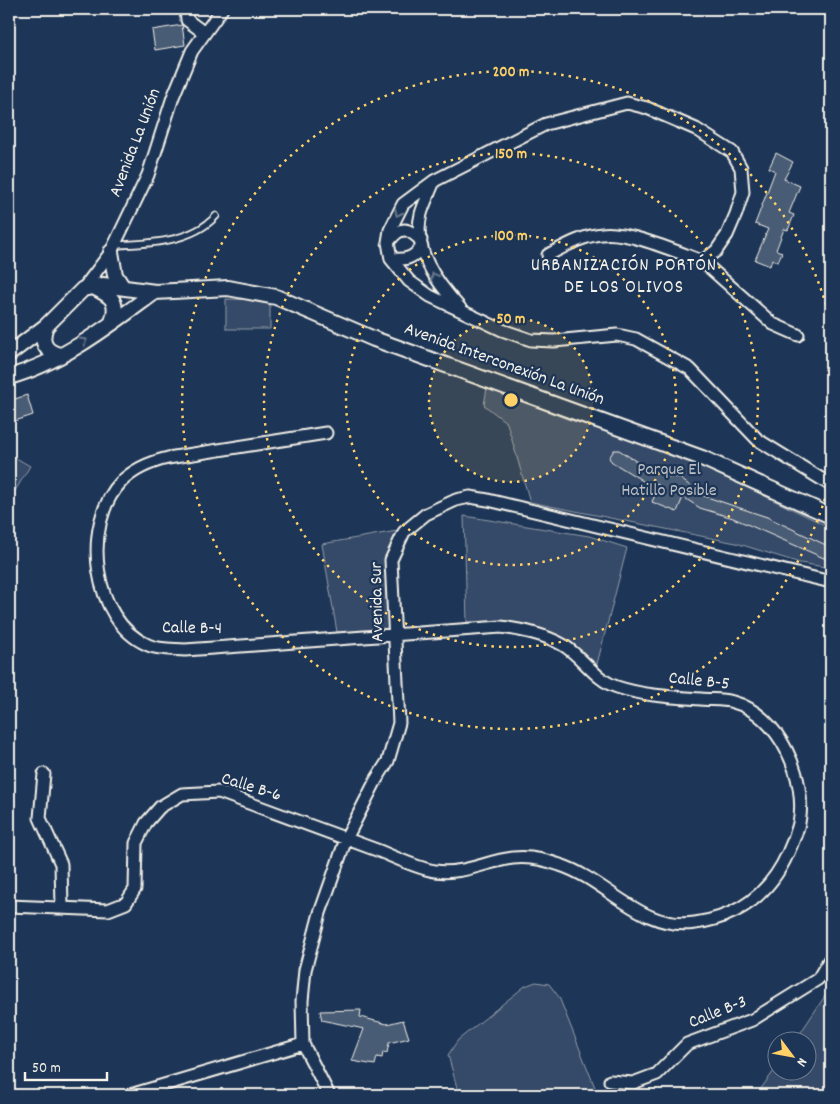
<svg xmlns="http://www.w3.org/2000/svg" width="840" height="1104" font-family="Dekko,sans-serif">
  <style>
    .green { fill: #354a67; stroke: #949ea8 }
    .building { fill: #485b74; stroke: #f4f1e8 }
    .lines { fill: none; stroke-linecap: round; stroke-linejoin: round }
    .service-casing { stroke: #f4f1e8; stroke-width: 9 }
    .minor-casing { stroke: #f4f1e8; stroke-width: 15 }
    .tertiary-casing { stroke: #f4f1e8; stroke-width: 18 }
    .service { stroke: #1d3557; stroke-width: 5.5 }
    .minor { stroke: #1d3557; stroke-width: 11 }
    .tertiary { stroke: #1d3557; stroke-width: 14 }
    .oneway { stroke: #68778a }
    .ring { fill: none; stroke: #ffd166; stroke-width: 2.5; stroke-dasharray: 2.5 5 }
    .labels { text-anchor: middle; dominant-baseline: central; stroke-width: 4.5; stroke-linejoin: round; paint-order: stroke }
    .street-label { font-size: 18px; fill: #f4f1e8; stroke: #1d3557 }
    .park-label { font-size: 18px; fill: #bbbfc1; stroke: #1d3557 }
    .neighbourhood-label { font-size: 19px; letter-spacing: 1px; fill: #f4f1e8; stroke: #1d3557 }
    .centre { fill: #ffd166; stroke: #1d3557; stroke-width: 2.5 }
    .ring-label { font-size: 15px; text-anchor: middle; font-weight: bold; fill: #ffd166; stroke: #1d3557; stroke-width: 4.5; stroke-linejoin: round; paint-order: stroke }
  </style>
  <rect width="100%" height="100%" fill="#1d3557"/>
  <filter id="ink" filterUnits="userSpaceOnUse"><feTurbulence type="fractalNoise" baseFrequency=".02" numOctaves="2"/><feDisplacementMap in="SourceGraphic" scale="10" xChannelSelector="R" yChannelSelector="G"/><feConvolveMatrix kernelMatrix="1 2 1 2 8 2 1 2 1" color-interpolation-filters="sRGB"/></filter>
  <g filter="url(#ink)">
    <path class="green" d="M226 299 270 300V329H226Z
      M487 388 567 419 678 454 831 528V568L800 563 736 543 530 502 507 423 484 405Z
      M9 454 30 466 9 501Z
      M464 516 589 536 627 548 597 664 567 639 526 624 467 622Z
      M397 531 387 560 390 631 337 632 322 544Z
      M536 982 549 984 559 997 598 1095H459L448 1055 458 1040 525 986Z
      M831 987V1095H756L777 1067 778 1072H808V1042L795 1041Z"/>
    <path class="building" d="M182 25 185 45 155 50 152 30Z
      M776 153 793 162 784 179 800 186 789 213 794 215 788 230 784 229 776 250 782 252 778 262 772 259 770 266 755 260 768 229 755 224 775 171 769 168Z
      M27 395 33 415 9 423V401Z
      M614 450H619L648 469 670 477H678L704 496 767 517 830 547 831 553 826 559 733 518 700 508 683 497 677 512 652 502 659 485 643 481 612 462 609 458Z
      M361 1010 360 1017 387 1024 403 1020 409 1038 389 1043 387 1053 383 1052 382 1058 377 1057 375 1065 352 1061 364 1029 322 1020 320 1011Z"/>
    <g class="lines">
      <g class="service-casing">
        <path id="service" d="M115 245C149 244 192 242 216 216"/>
      </g>
      <g class="minor-casing">
        <path id="minor" d="M186 9 187 20 203 32
          M434 181C430 192 424 203 421 214 412 250 437 283 460 308
          M389 241C402 225 407 228 421 240
          M548 255C565 246 582 236 602 234 626 230 677 252 702 261L716 251 727 235 736 214 743 192 741 168 732 152 696 129 647 108 627 103 546 124 434 181 403 204 390 230 388 242 391 259 409 281 430 296 502 330 531 340 554 341 617 335 636 339 690 369 758 440 831 485
          M391 259C406 260 412 259 422 247
          M702 261 773 324 798 335
          M83 289 111 252 148 175 173 97 192 51 222 9
          M44 774 40 818 61 864 62 907
          M9 906 108 910 126 903 135 889 136 843 146 823 160 807 182 794 219 792C270 811 322 830 374 849 393 856 415 868 435 871 464 875 486 861 513 858 528 856 546 860 560 865 607 880 641 931 695 923 739 917 770 893 788 853 792 843 797 833 799 823 808 779 779 714 733 702 724 699 711 700 701 699 674 697 644 696 617 687 595 680 582 656 563 645 544 634 522 630 501 627L185 650C173 649 159 650 148 645 92 621 81 524 121 482 133 470 151 462 168 458L326 433
          M610 1081 633 1083 657 1074 687 1044 752 1020 818 979 831 957
          M130 1095 303 1044
          M329 1095 303 1044 302 1001 305 970 320 913 346 839 376 780 388 761 399 723 391 560 404 532 426 514 456 500 470 497 488 500 831 582"/>
      </g>
      <g class="tertiary-casing">
        <path id="tertiary" d="M111 252 115 275 122 286
          M91 286C110 295 120 300 112 322
          M46 326C40 341 44 352 61 355
          M9 354 46 326 83 289 103 285 155 292 228 288 276 297 374 339 702 458 831 516
          M9 377C63 362 110 325 155 292"/>
      </g>
      <use href="#service" class="service"/>
      <use href="#minor" class="minor"/>
      <use href="#tertiary" class="tertiary"/>
    </g>
    <defs><path id="oneway-chevron" d="M-2-3.5L2.5 0L-2 3.5" fill="none" stroke-width="1.6" stroke-linecap="round" stroke-linejoin="round" transform="scale(1.25)"/></defs>
    <g class="oneway">
      <use href="#oneway-chevron" transform="translate(398 213) rotate(117)"/>
      <use href="#oneway-chevron" transform="translate(434 276) rotate(-118)"/>
      <use href="#oneway-chevron" transform="translate(84 341) rotate(-31)"/>
    </g>
  </g>
  <circle cx="511" cy="400" r="82" fill="#ffd166" fill-opacity=".12"/>
  <g class="ring">
    <circle cx="511" cy="400" r="82"/>
    <circle cx="511" cy="400" r="165"/>
    <circle cx="511" cy="400" r="247"/>
    <path d="M831 477A329 329 0 1 1 831 323"/>
  </g>
  <g class="labels">
    <g class="street-label">
      <text transform="translate(136 143) rotate(-69)">Avenida La Unión</text>
      <text transform="translate(504 365) rotate(20)">Avenida Interconexión La Unión</text>
      <text transform="translate(378 602) rotate(-91)">Avenida Sur</text>
      <text transform="translate(192 629) rotate(1)">Calle B-4</text>
      <text transform="translate(699 682) rotate(6)">Calle B-5</text>
      <text transform="translate(251 788) rotate(17)">Calle B-6</text>
      <text transform="translate(718 1013) rotate(-22)">Calle B-3</text>
    </g>
    <g class="park-label">
      <text x="669" y="470">Parque El<tspan x="669" dy="21">Hatillo Posible</tspan></text>
    </g>
    <g class="neighbourhood-label">
      <text x="624" y="266">URBANIZACIÓN PORTÓN<tspan x="624" dy="22">DE LOS OLIVOS</tspan></text>
    </g>
  </g>
  <circle cx="511" cy="400" r="8" class="centre"/>
  <g class="ring-label">
    <text x="511" y="76">200 m</text>
    <text x="511" y="158">150 m</text>
    <text x="511" y="240">100 m</text>
    <text x="511" y="323">50 m</text>
  </g>
  <rect width="840" height="1104" fill="none" stroke="#1d3557" stroke-width="30"/>
  <rect x="15" y="15" width="810" height="1074" fill="none" stroke="#f4f1e8" stroke-width="2" filter="url(#ink)"/>
  <g transform="translate(792 1056) rotate(122)"><circle r="24" fill="#1d3557" stroke="#738091"/>
  <path d="M0-4L9 19L0 12L-9 19Z" fill="#ffd166"/>
  <text y="-8" font-size="14" font-weight="bold" text-anchor="middle" fill="#f4f1e8">N</text>
  </g>
  <path d="M25 1072v8h82v-8" fill="none" stroke="#f4f1e8" stroke-width="2.5"/>
  <text x="32" y="1072" font-size="15" fill="#f4f1e8" stroke="#1d3557" stroke-width="4" paint-order="stroke">50 m</text>
</svg>
